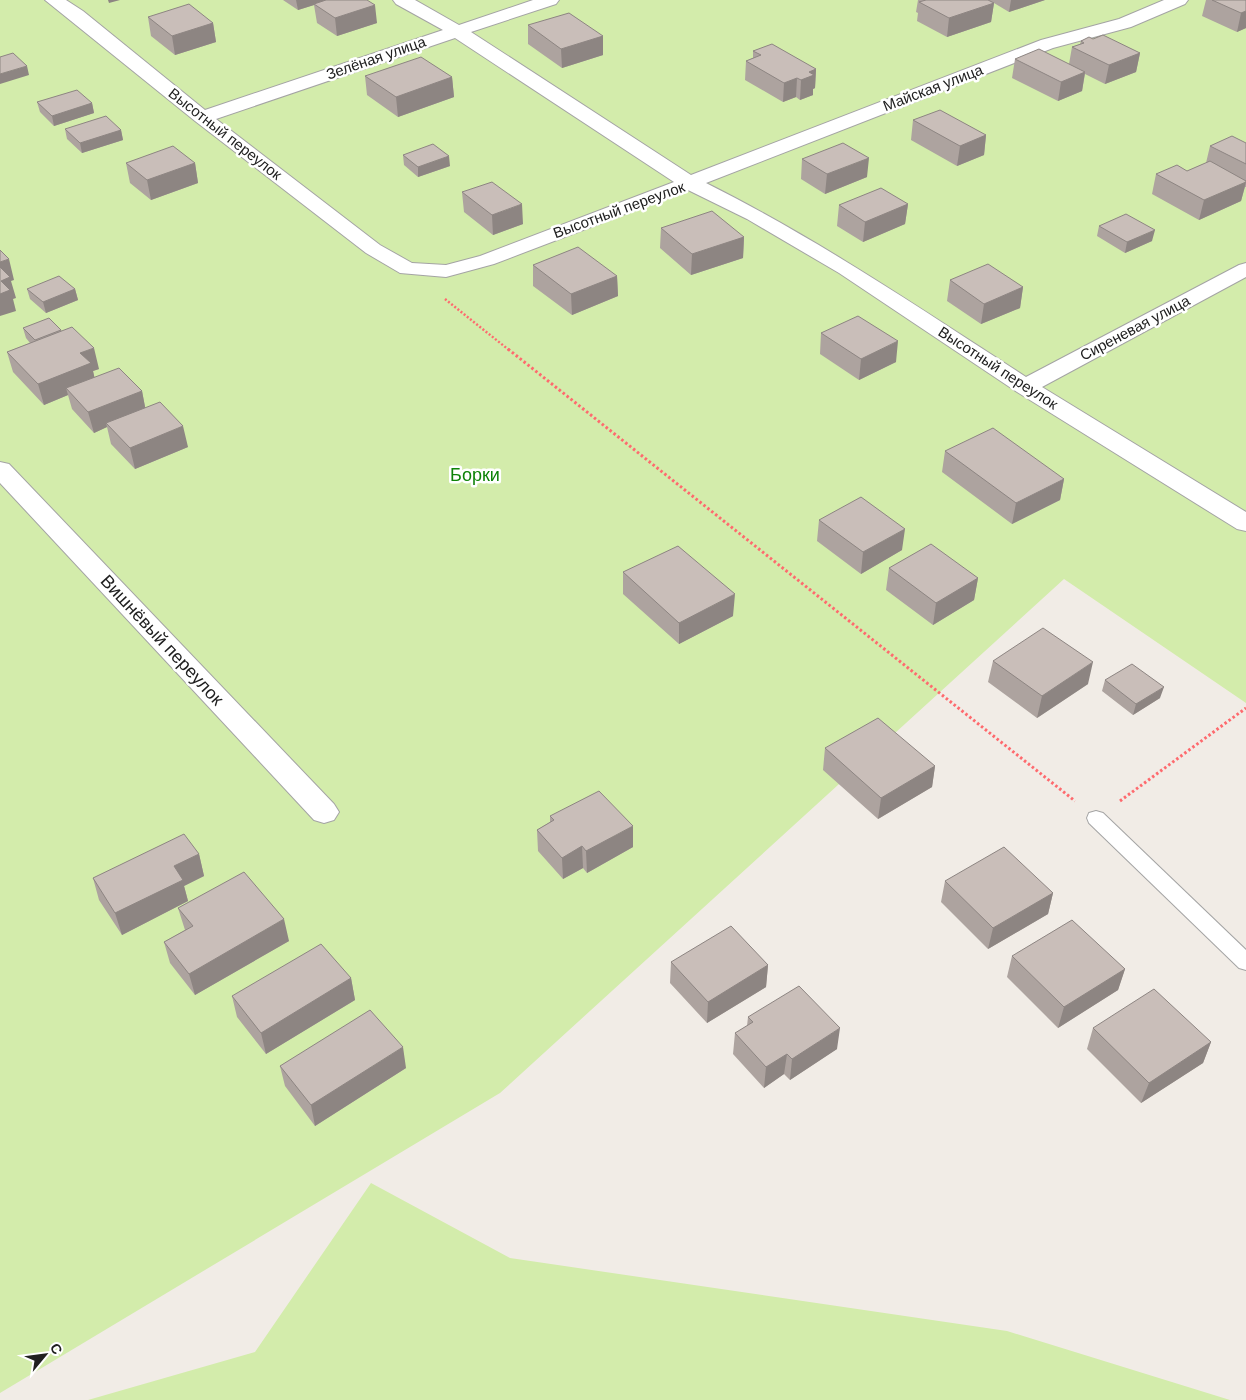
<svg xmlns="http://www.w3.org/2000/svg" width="1246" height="1400" font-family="'DM Sans',sans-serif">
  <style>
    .grass { fill: #d3ecab }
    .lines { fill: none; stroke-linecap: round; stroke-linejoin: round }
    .service-casing { stroke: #a4a4a4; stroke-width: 2 }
    .minor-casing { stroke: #a4a4a4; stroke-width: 2 }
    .path-far1 { stroke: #fe6a6e; stroke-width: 2.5; stroke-dasharray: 2 2; stroke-linecap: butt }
    .path { stroke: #fe6a6e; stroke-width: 3; stroke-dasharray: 2.5 2.5; stroke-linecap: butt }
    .service { fill: #fff; fill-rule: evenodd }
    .minor { fill: #fff; fill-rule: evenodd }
    .wall { fill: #ada39f }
    .shaded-wall { fill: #8d8582 }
    .building { fill: #c9beb9; stroke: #8d8582 }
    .labels { text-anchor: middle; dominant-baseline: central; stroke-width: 5; stroke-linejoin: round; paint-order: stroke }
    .far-street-label { font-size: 15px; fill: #202020; stroke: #fff }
    .park-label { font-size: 18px; fill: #0e8308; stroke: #fff }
    .street-label { font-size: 18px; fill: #202020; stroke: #fff }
  </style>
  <rect width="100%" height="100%" fill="#f1ece6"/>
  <path class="grass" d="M0 0H1246V703L1064 579 500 1093 0 1393Z
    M371 1183 510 1258 1007 1331 1230 1400H88L255 1352Z"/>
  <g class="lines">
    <g class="service-casing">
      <path id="service" d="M1096 811 1103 813 1246 950V970L1239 968 1089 823 1087 818 1089 813Z"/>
    </g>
    <g class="minor-casing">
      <path id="minor" d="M45 0H66L83 11 205 110 443 30 396 4 393 0H415L459 25 533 0H559L556 4 471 32 691 175 1041 40 1119 19 1164 0H1188L1185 4 1131 27 1053 48 706 183C818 239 921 309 1026 377L1239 265 1246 263V277L1042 387 1246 512V531L1237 529 1017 392 839 273 747 219 688 190 494 264 446 277 400 273 366 253 195 121ZM455 38 674 182 480 256 446 265 412 263 380 245 216 119Z
        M0 462 9 464 334 804 339 812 334 820 324 823 314 820 0 483Z"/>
    </g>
    <path class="path-far1" d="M445 299 509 350"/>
    <path class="path" d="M508 349 1075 801
      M1120 801 1246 708"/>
    <use href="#service" class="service"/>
    <use href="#minor" class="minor"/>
  </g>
  <path class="wall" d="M283 0H367L377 23 337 36 317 23 314 5 298 10Z
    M918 0H1045L1009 12 994 3 991 22 947 37 917 21 918 13 916 12Z
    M1206 0H1246V28L1237 32 1202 16Z
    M148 17 213 23 216 42 175 55 151 36Z
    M528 25 603 36V55L562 68 528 44Z
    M1093 39 1140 53 1136 72 1105 84 1085 74 1082 91 1058 101 1012 78 1015 59 1069 64 1072 47 1080 44 1081 41Z
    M753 51 816 69 815 88 813 89V95L800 100 796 97 783 102 745 80 746 61 753 58Z
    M365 76 452 77 454 97 398 117 367 95Z
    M37 102 92 103 94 113 54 126 40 112Z
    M913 120 986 135 984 155 957 166 911 140Z
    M65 129 121 130 123 140 82 153 67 139Z
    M1246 143V187H1245L1241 201 1199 220 1152 194 1156 174 1187 171 1206 163 1210 146Z
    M403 155 450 166 418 177 404 165Z
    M802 159 867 177 825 194 801 179Z
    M126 163H195L198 183 151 200 130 183Z
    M462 192 523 224 493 235 464 212Z
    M908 204 905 224 863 242 837 226 839 205Z
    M1099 226 1152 241 1125 253 1097 236Z
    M661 228 744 237 743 258 691 275 660 248Z
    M533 265 617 276 618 296 572 315 533 286Z
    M950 280 1023 287 1020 308 981 324 947 301Z
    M27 289H75L78 300 46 313 30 299Z
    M23 328 61 330 99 369 93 371 94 377 142 391 145 407 188 447 135 469 111 444 107 427 94 433 72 409 68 395 44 405 13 372 7 352 30 343 26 338Z
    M821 333 896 362 859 380 820 354Z
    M945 451 1064 479 1060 500 1012 524 942 472Z
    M819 520 902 550 861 574 817 541Z
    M889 568 978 578 974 600 933 625 886 590Z
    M623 572 733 616 679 644 623 594Z
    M993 661 1088 684 1037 718 988 682Z
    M1105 680 1160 698 1133 715 1102 691Z
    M825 748 935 766 932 787 878 819 823 770Z
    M550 816 633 847 587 873 583 868 563 879 538 851 537 830 550 822Z
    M199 854 204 876 184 886 188 901 122 935 99 900 93 878Z
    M945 881 1053 893 1048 914 988 949 941 902Z
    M178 908 289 941 195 995 170 963 164 942 185 930Z
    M1012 956 1125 969 1118 990 1058 1028 1007 977Z
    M671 962 768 965 766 987 707 1023 670 983Z
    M351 978 355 1000 266 1054 237 1017 232 996Z
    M748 1017 837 1049 790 1080 784 1074 764 1088 733 1054 735 1033 747 1026Z
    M1093 1028 1211 1042 1203 1063 1141 1103 1087 1049Z
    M280 1066 406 1068 315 1126 285 1086Z"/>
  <path class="shaded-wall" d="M108 0H120L109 3Z
    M296 0H331L314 4V5L298 10Z
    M1011 0H1045L1009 12Z
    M994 3 991 22 947 37 949 18Z
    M375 5 377 23 337 36 335 18Z
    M1246 11V28L1237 32 1241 13Z
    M213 23 216 42 175 55 172 36Z
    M603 36V55L562 68 561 49Z
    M1140 53 1136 72 1105 84 1109 65Z
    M27 66 29 75 0 84V74Z
    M816 69 815 88 813 89V95L800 100 801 80 809 72Z
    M1085 72 1082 91 1058 101 1061 82Z
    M452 77 454 97 398 117 396 97Z
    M797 78 796 97 783 102 784 83Z
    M92 103 94 113 54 126 52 116Z
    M121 130 123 140 82 153 80 143Z
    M986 135 984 155 957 166 960 146Z
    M449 156 450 166 418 177V167Z
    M869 158 867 177 825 194 827 174Z
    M195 163 198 183 151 200 147 180Z
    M1246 182 1241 201 1199 220 1204 200Z
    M522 204 523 224 493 235 492 215Z
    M908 204 905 224 863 242 865 222Z
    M1155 230 1152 241 1125 253 1127 242Z
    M744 237 743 258 691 275 692 254Z
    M9 259 14 280 11 281 16 298 13 299 16 311 0 316V262Z
    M617 276 618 296 572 315 571 294Z
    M1023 287 1020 308 981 324 984 304Z
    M75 289 78 300 46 313 43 302Z
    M898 341 896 362 859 380 861 359Z
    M94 348 99 369 93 371 96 384 66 388 68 395 44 405 38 384 80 353Z
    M142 391 146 412 106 423 107 427 94 433 88 412Z
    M183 426 188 447 135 469 130 448Z
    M1064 479 1060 500 1012 524 1016 503Z
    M905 529 902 550 861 574 863 552Z
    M978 578 974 600 933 625 936 603Z
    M735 594 733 616 679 644V623Z
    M1093 662 1088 684 1037 718 1042 696Z
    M1164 687 1160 698 1133 715 1136 704Z
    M935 766 932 787 878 819 881 798Z
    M633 826V847L587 873 586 851Z
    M582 846 583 868 563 879 562 858Z
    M199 854 204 876 184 886 188 901 122 935 115 913 174 866Z
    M1053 893 1048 914 988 949 993 928Z
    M284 919 289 941 195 995 189 974Z
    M768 965 766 987 707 1023 708 1002Z
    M1125 969 1118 990 1058 1028 1064 1007Z
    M351 978 355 1000 266 1054 261 1033Z
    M840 1028 837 1049 790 1080 792 1059Z
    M1211 1042 1203 1063 1141 1103 1149 1083Z
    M403 1047 406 1068 315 1126 311 1105Z
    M787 1054 784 1074 764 1088 766 1067Z"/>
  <path class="building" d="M326 0H367L375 5 335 18 314 4Z
    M926 0H988L994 3 949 18 919 2Z
    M1212 0H1246V11L1241 13Z
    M189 4 213 23 172 36 148 17Z
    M569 13 603 36 561 49 528 25Z
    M1103 35 1140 53 1109 65 1072 47 1084 43 1081 41 1089 37 1093 39Z
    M772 44 816 69 809 72 814 75 801 80 797 78 784 83 746 61 761 55 753 51Z
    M1039 49 1085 72 1061 82 1015 59Z
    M13 53 27 66 0 74V57Z
    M421 57 452 77 396 97 365 76Z
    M77 90 92 103 52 116 37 102Z
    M940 110 986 135 960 146 913 120Z
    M106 116 121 130 80 143 65 129Z
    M1232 136 1246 143V164L1210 146Z
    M843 143 869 158 827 174 802 159Z
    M433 144 449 156 418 167 403 155Z
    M173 146 195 163 147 180 126 163Z
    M1210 161 1246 181V182L1204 200 1156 174 1177 165 1187 171Z
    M492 182 522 204 492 215 462 192Z
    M881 188 908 204 865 222 839 205Z
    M712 211 744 237 692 254 661 228Z
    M1126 214 1155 230 1127 242 1099 226Z
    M578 247 617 276 571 294 533 265Z
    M0 250 9 259 0 262Z
    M988 264 1023 287 984 304 950 280Z
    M0 267 10 277 1 281 10 290 0 294Z
    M59 276 75 289 43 302 27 289Z
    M858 316 898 341 861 359 821 333Z
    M49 318 61 330 35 340 23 328Z
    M72 327 94 348 80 353 91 363 38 384 7 352Z
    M119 368 142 391 88 412 66 388Z
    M160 402 183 426 130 448 106 423Z
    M993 428 1064 479 1016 503 945 451Z
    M861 497 905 529 863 552 819 520Z
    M931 544 978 578 936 603 889 568Z
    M678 546 735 594 679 623 623 572Z
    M1043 628 1093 662 1042 696 993 661Z
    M1132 664 1164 687 1136 704 1105 680Z
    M878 718 935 766 881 798 825 748Z
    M599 791 633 826 586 851 582 846 562 858 537 830 554 820 550 816Z
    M184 834 199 854 174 866 183 880 115 913 93 878Z
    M1004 847 1053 893 993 928 945 881Z
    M244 872 284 919 189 974 164 942 193 926 178 908Z
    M1072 920 1125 969 1064 1007 1012 956Z
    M731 926 768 965 708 1002 671 962Z
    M321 944 351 978 261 1033 232 996Z
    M799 986 840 1028 792 1059 787 1054 766 1067 735 1033 753 1022 748 1017Z
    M1154 989 1211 1042 1149 1083 1093 1028Z
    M370 1010 403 1047 311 1105 280 1066Z"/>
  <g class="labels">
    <g class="far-street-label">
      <text transform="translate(376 58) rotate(-19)">Зелёная улица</text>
      <text transform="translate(933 88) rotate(-21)">Майская улица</text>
      <text transform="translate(225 134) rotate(38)">Высотный переулок</text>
      <text transform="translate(619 210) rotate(-20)">Высотный переулок</text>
      <text transform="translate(1135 328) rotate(-28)">Сиреневая улица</text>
      <text transform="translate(998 368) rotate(33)">Высотный переулок</text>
    </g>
    <g class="park-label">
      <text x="475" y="475">Борки</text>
    </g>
    <g class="street-label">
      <text transform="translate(162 640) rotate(47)">Вишнёвый переулок</text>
    </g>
  </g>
  <g transform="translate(45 1355) rotate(61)" stroke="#ffffff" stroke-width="4" paint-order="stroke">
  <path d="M0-4L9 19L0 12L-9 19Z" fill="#202020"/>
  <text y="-8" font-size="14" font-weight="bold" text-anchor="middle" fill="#202020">С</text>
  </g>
</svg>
